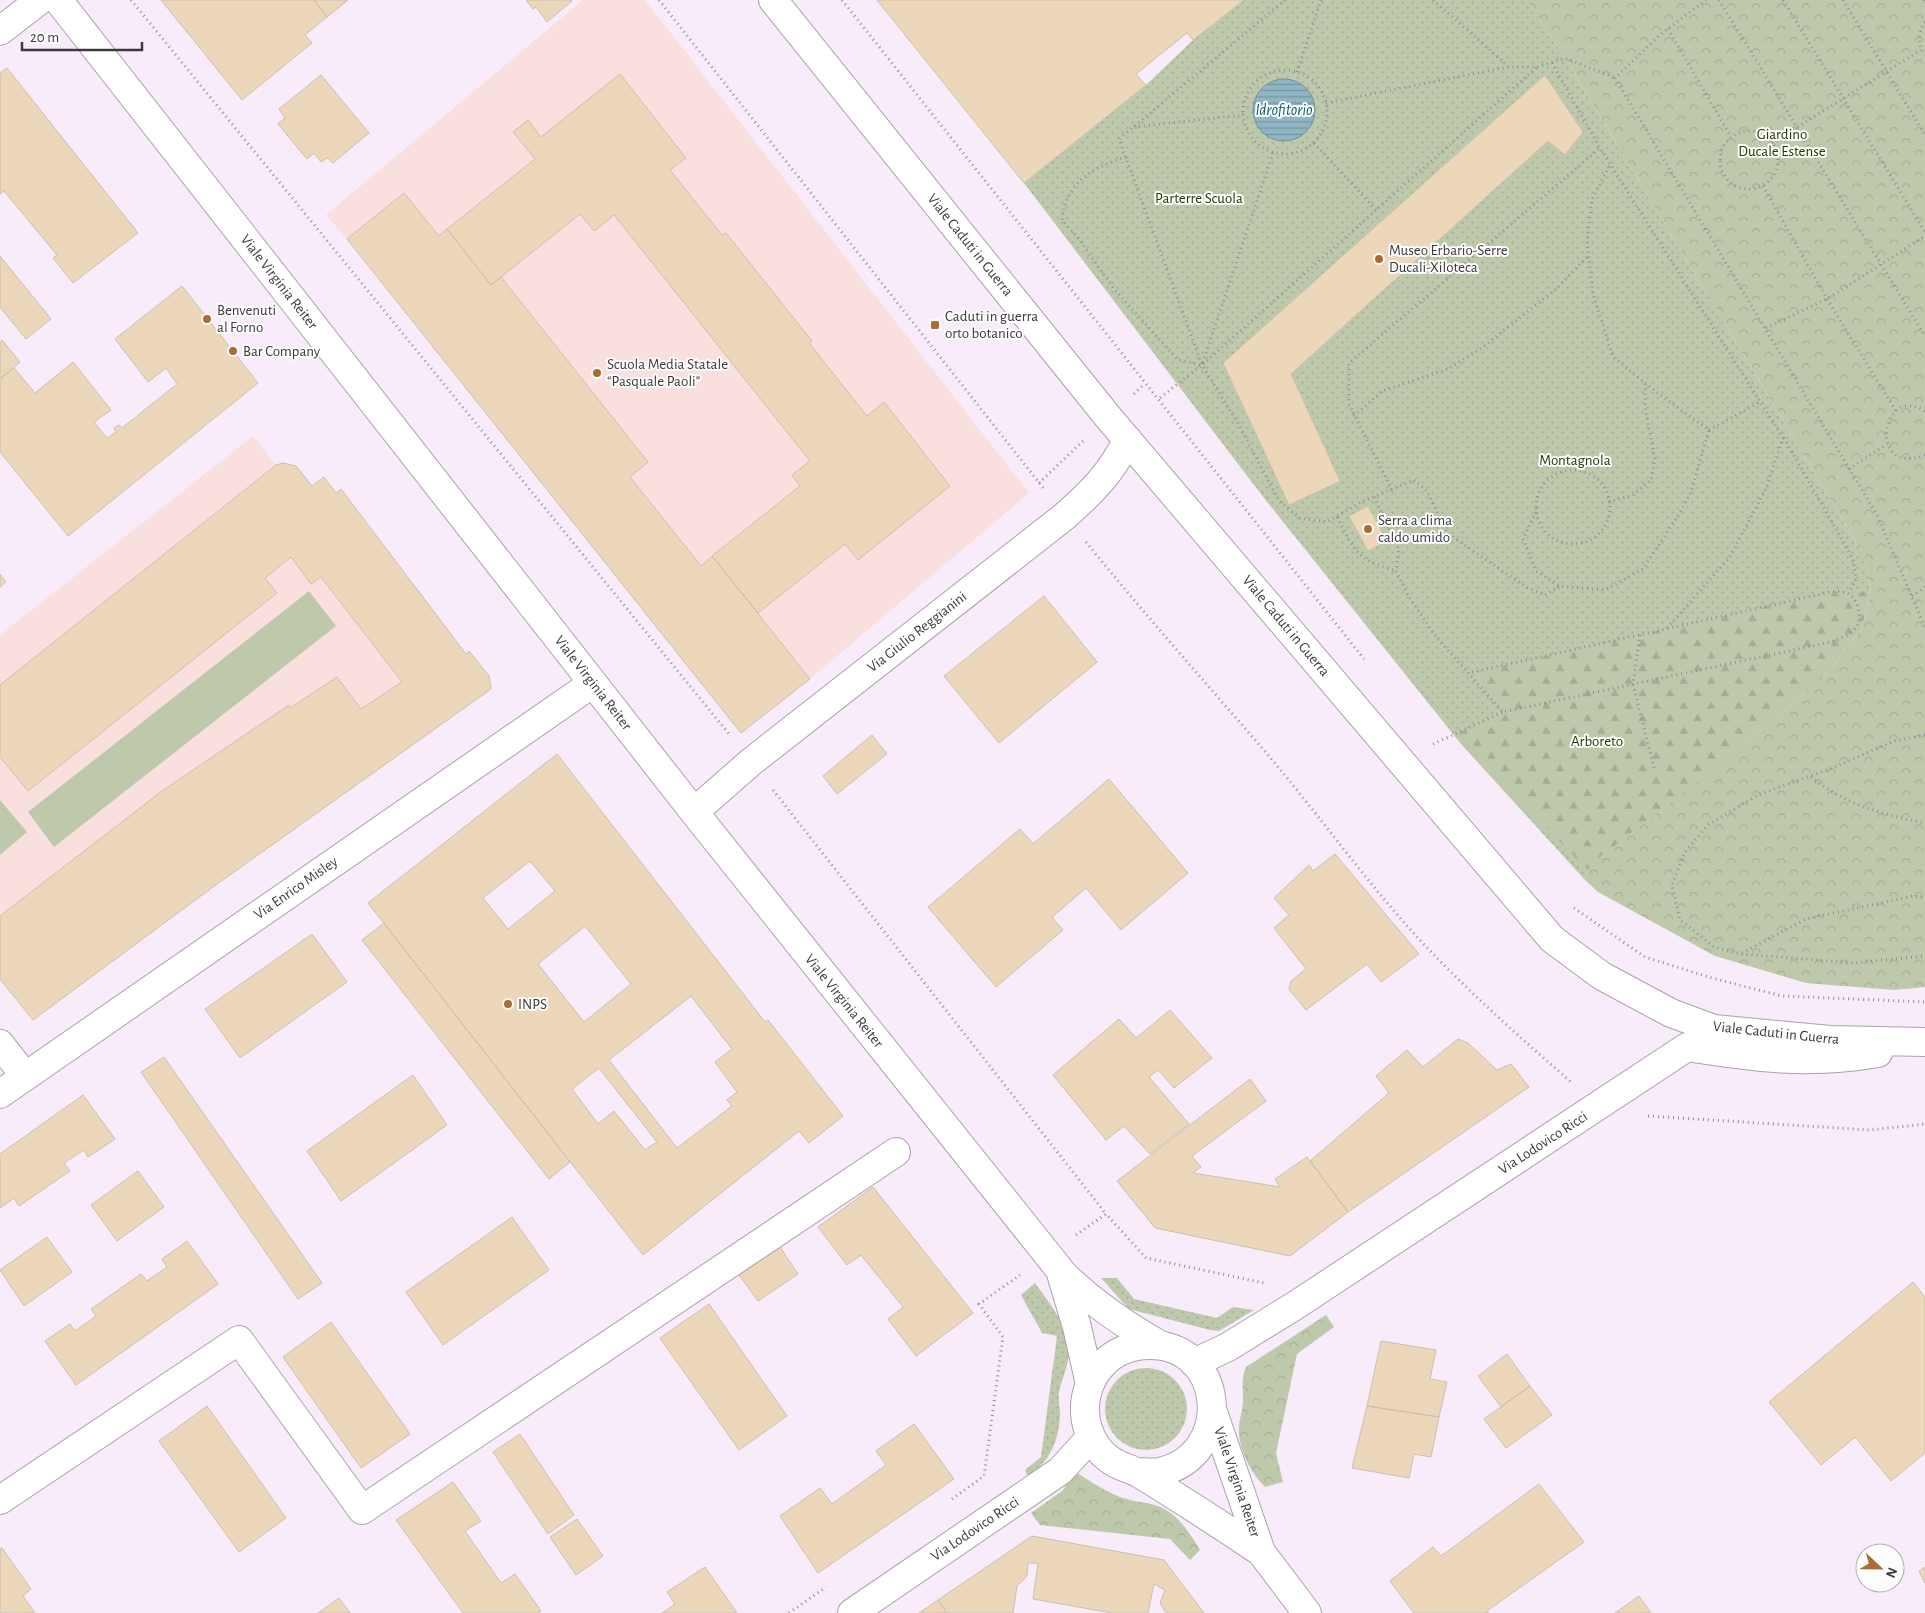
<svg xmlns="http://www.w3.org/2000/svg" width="1925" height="1613" font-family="'Alegreya Sans',sans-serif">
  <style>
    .education { fill: #fadfdf }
    .grass { fill: url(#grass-dots) }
    .forest { fill: url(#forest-firs) }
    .park { fill: url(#park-crowns) }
    .pitch { fill: #bec9ac }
    .water { fill: url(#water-rules); stroke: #77909b }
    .building { fill: #ecd7ba; stroke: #cac0b1; fill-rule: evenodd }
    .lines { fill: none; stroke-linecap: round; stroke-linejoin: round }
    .street-casing { stroke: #ada1ae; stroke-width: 30 }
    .secondary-casing { stroke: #ada1ae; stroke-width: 30 }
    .path { stroke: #948c96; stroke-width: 3; stroke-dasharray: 1 4; stroke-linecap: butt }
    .street { stroke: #fff; stroke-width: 28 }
    .secondary { stroke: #fff; stroke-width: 28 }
    .poi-dot { fill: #ab6c33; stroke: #fdfdfd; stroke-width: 2 }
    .labels { text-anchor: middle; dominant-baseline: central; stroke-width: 4; stroke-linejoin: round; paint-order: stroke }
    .park-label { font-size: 15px; fill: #293704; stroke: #fdfdfd }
    .street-label { font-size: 15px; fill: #3d383e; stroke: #fdfdfd }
    .poi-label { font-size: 15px; fill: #3d383e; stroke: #fdfdfd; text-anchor: start }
    .water-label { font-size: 16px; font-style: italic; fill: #0c596c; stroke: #fdfdfd }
  </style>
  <defs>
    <pattern id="grass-dots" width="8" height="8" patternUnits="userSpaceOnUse" patternTransform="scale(1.25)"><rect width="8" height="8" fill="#bec9ac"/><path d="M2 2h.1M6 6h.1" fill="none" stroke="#a4ad95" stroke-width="1.8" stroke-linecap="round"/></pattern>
    <pattern id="forest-firs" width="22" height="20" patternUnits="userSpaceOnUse" patternTransform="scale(1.25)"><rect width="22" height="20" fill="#bec9ac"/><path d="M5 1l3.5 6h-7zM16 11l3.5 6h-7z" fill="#a4ad95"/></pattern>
    <pattern id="park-crowns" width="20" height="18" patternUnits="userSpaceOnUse" patternTransform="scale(1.25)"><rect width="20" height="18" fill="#bec9ac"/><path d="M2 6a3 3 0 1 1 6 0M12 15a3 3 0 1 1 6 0" fill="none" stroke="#a4ad95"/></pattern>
    <pattern id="water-rules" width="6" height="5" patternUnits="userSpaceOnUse" patternTransform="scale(1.25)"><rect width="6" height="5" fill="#90b6c3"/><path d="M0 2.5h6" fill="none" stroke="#7795a0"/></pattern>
  </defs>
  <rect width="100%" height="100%" fill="#f8ebfa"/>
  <path class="education" d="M583 0H645L1029 493 810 679 741 733 347 239 326 215Z
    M253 436 276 465 288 464 296 466 312 486 324 477 336 493 341 489 465 654 469 651 489 676 491 689 213 887 33 1020 0 979V635Z"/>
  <path class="grass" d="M1244 0H1526L1565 58 1865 557 1871 591 1740 748 1594 862 1588 870 1585 880 1461 744 1264 498 1024 183 1146 85 1193 40Z
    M1101 1278H1117L1134 1299 1217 1318 1233 1307 1254 1310 1219 1331 1210 1330 1129 1309Z
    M1035 1283C1047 1300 1063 1319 1068 1339 1072 1360 1063 1374 1059 1392 1058 1399 1060 1407 1060 1415 1059 1440 1050 1462 1028 1476L1025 1470 1041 1457 1057 1336 1042 1333 1021 1295Z
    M1105 1409a41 41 0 1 1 82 0a41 41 0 1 1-82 0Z"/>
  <path class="forest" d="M1835 591 1849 593 1871 591 1862 628 1826 675 1740 748 1594 862 1588 870 1454 735 1503 712 1469 673Z"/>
  <path class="park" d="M1526 0H1925V987L1894 990 1806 983 1715 956 1598 892 1585 880 1588 870 1594 862 1740 748 1826 675 1862 628 1871 591 1865 557 1565 58Z
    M1326 1315 1334 1327 1297 1354 1276 1453 1283 1482 1265 1487C1251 1473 1238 1449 1239 1428 1239 1419 1243 1410 1243 1401 1243 1389 1241 1378 1246 1367Z
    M1076 1472C1091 1482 1106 1492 1123 1498 1134 1502 1147 1502 1158 1506 1177 1513 1190 1533 1200 1550L1190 1560 1170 1539 1040 1525 1031 1513 1062 1491Z"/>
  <path class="pitch" d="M309 591 336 626 54 847 28 812Z
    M0 800 27 832 0 855Z"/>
  <path class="water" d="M1253 110a31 31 0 1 1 62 0a31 31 0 1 1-62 0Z"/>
  <path class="building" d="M161 0H314L327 17 305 35 312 43 242 100Z
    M314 0H348L327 17Z
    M526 0H571L572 1 547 22 536 7 533 9Z
    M877 0H1244L1193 40 1187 33 1136 74 1146 85 1024 183Z
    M7 68 138 233 73 283 53 258 57 255 4 191 0 194V73Z
    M620 74 686 158 670 170 722 235 726 233 812 341 809 343 867 416 884 402 950 486 858 560 845 544 758 613 712 556 800 486 792 475 810 461 614 215 594 231 580 214 491 285 447 229 535 159 513 132 528 120 541 137Z
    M321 75 369 133 333 163 327 158 321 162 314 153 307 159 278 124 285 118 279 109Z
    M1545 75 1583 132 1565 155 1548 141 1291 374 1340 481 1289 505 1223 363Z
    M404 193 439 236 447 229 491 285 501 277 648 462 630 477 701 566 712 556 810 679 741 733 347 239Z
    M0 256 51 319 26 339 0 307Z
    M182 286 258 383 68 536 0 452V379L14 368 35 393 73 362 111 410 94 422 107 438 116 432 114 428 119 425 122 428 177 384 166 368 148 382 115 339Z
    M2 340 20 362 0 379V342Z
    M283 463 296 466 312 486 324 477 336 493 341 489 466 654 469 651 489 676 491 689 213 887 33 1020 0 979V916L162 791 289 705 290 708 337 677 361 709 402 682 321 577 311 584 291 557 265 578 277 593 28 791 0 757V685L276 465Z
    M1368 506 1387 541 1368 551 1349 516Z
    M0 574 6 582 0 587Z
    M1044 596 1097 662 999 743 944 676Z
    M872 735 887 754 837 794 823 776Z
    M557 754 765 1022 768 1020 843 1116 809 1143 799 1131 643 1255 368 903ZM530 861 555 891 508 929 483 898ZM585 926 631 984 584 1022 538 964ZM691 996 732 1049 715 1062 737 1092 727 1100 732 1106 677 1148 609 1060ZM599 1068 657 1142 645 1150 614 1111 598 1124 572 1089Z
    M1109 779 1188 873 1121 930 1086 888 1052 917 1063 930 996 987 928 907 1020 829 1033 844Z
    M1335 854 1419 954 1381 982 1367 964 1306 1010 1289 989 1291 981 1306 969 1274 928 1289 915 1274 898 1309 865 1313 871Z
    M384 923 570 1162 549 1179 362 940Z
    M312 934 347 982 240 1058 205 1009Z
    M1170 1010 1212 1058 1174 1088 1158 1070 1149 1077 1189 1124 1150 1154 1124 1126 1106 1140 1053 1075 1119 1019 1136 1038Z
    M1458 1039 1468 1043 1497 1070 1511 1064 1529 1087 1348 1212 1310 1161 1389 1093 1376 1076 1407 1050 1423 1067Z
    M164 1057 322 1283 298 1299 141 1072Z
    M413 1075 447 1125 341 1201 307 1151Z
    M1250 1079 1266 1101 1192 1156 1201 1167 1193 1173 1280 1187 1275 1179 1307 1157 1348 1212 1290 1256 1155 1228 1117 1181Z
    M83 1095 115 1139 88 1157 84 1150 64 1163 70 1171 19 1206 14 1198 0 1208V1154Z
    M138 1171 164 1207 117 1241 91 1205Z
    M873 1187 973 1313 916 1356 888 1319 903 1307 861 1255 847 1265 818 1227Z
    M512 1217 549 1270 443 1345 406 1292Z
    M47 1237 72 1272 24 1306 0 1270Z
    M187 1241 218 1284 76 1385 45 1341 70 1324 75 1331 96 1316 91 1309 141 1274 147 1281 167 1267 162 1259Z
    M780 1247 798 1274 758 1301 739 1275Z
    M1913 1282 1925 1297V1453L1891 1481 1855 1437 1821 1465 1769 1402Z
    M709 1304 787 1416 739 1450 660 1338Z
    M331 1322 410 1434 361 1468 283 1357Z
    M1381 1341 1436 1350 1430 1379 1447 1382 1439 1417 1367 1406Z
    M1507 1354 1530 1386 1501 1407 1478 1376Z
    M1530 1386 1552 1415 1506 1448 1484 1419Z
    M207 1406 286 1518 239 1552 159 1441Z
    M1367 1406 1439 1417 1431 1457 1414 1454 1409 1478 1352 1468Z
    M914 1424 954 1479 818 1573 780 1516 820 1488 832 1504 886 1465 876 1451Z
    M520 1434 574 1515 548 1534 493 1452Z
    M453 1482 481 1521 465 1531 501 1583 515 1574 541 1611 537 1613H463L396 1520Z
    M1539 1484 1584 1542 1487 1611 1489 1613H1414L1390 1581 1433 1547 1441 1556Z
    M577 1519 603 1556 576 1575 550 1537Z
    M1032 1536 1164 1560 1204 1613H1166L1160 1603 1165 1590 1154 1584 1148 1613H1112L1033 1599 1038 1563H1028L1027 1576 1017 1586 1013 1613H947L938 1600Z
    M2 1548 31 1589 23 1596 35 1613H0V1549Z
    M705 1567 737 1613H662L675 1604 667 1592Z
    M1925 1567V1583L1919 1571Z
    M1639 1596 1651 1613H1615Z
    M339 1598 350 1613H318Z
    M938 1600 947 1613H919Z"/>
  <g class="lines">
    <g class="street-casing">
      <path id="street" d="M58 0 694 812 1060 1270 1077 1327 1090 1384
        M0 31 40 0
        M694 812 751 762 1065 516C1095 489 1109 475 1128 440
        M0 1044 25 1076
        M0 1094 593 683
        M1061 1272C1091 1302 1123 1324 1160 1345
        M0 1500 239 1340 362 1510 896 1152"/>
    </g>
    <g class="secondary-casing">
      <path id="secondary" d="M773 0 1108 417 1552 939 1602 976 1671 1013 1714 1029 1830 1040 1925 1042
        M1194 1363 1228 1347 1296 1305 1687 1047C1756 1058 1809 1065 1878 1053
        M1213 1412 1261 1552 1307 1613
        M1137 1472C1144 1472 1153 1473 1160 1472 1235 1455 1226 1344 1149 1345 1131 1345 1114 1352 1102 1365 1086 1382 1081 1407 1088 1429 1092 1441 1099 1452 1109 1459 1119 1467 1130 1468 1140 1474 1181 1499 1221 1525 1261 1552
        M852 1613 1060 1471 1091 1437"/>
    </g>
    <path class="path" d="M131 0 729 734
      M659 0 1044 489
      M842 0 1364 659
      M1285 0 1119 139 1202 365 1239 425 1279 501 1300 518 1327 522 1361 502 1414 480 1427 491 1447 533 1526 587 1545 595 1560 586
      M1433 0 1508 66
      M1706 0 1661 34 1615 78 1877 515 1925 628
      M1719 0 1925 336
      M1783 0 1925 232
      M1843 0 1925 135
      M1924 0 1925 2
      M1925 22C1917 33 1918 45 1925 55
      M1668 29 1731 137
      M1552 63 1600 148
      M1243 112a42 42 0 1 1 84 0a42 42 0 1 1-84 0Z
      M1297 72 1321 0
      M1326 103 1508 67H1537L1565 58 1615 78
      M1134 127 1243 115
      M1720 160a29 29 0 1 1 58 0a29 29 0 1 1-58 0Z
      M1314 143 1376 210
      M1772 143 1921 50
      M1273 153 1202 365 1537 67
      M1126 157C1093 167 1065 183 1062 220L1078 238 1114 289 1178 360 1202 365 1157 400
      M1763 186 1827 299 1896 411
      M1766 328 1827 299 1925 236
      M1134 394 1144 384
      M1925 411C1881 383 1867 478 1925 455
      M1354 416 1382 391 1448 369 1483 347 1556 289 1588 256
      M1709 430 1760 402
      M1784 438 1853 559 1856 579 1849 593
      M1849 469 1887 444
      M1536 507a37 37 0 1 1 74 0a37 37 0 1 1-74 0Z
      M1039 483 1084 440
      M1392 490 1349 404V363L1600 148 1783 438 1765 491 1729 558 1667 628
      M1374 497 1399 549 1396 571 1409 597 1437 638 1503 712 1835 641C1843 637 1854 633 1858 624 1862 615 1857 597 1847 593 1844 592 1839 591 1835 591L1469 673
      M1609 502 1633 495 1651 480 1655 459 1645 408V384
      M1536 512 1523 539 1536 571 1560 586 1605 590 1643 569 1676 519 1691 492 1709 430 1659 394 1613 357 1593 294 1587 241 1592 199 1610 165
      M1337 517C1355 552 1356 559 1396 571
      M1086 542C1145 615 1207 684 1268 755 1324 821 1374 893 1435 956 1478 1000 1524 1041 1571 1082
      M1912 596 1925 587
      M1640 635 1633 684 1654 768
      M1925 735 1894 741 1835 767 1758 795 1708 825 1685 852 1672 885 1680 920 1714 947 1742 954 1854 963 1925 956
      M1433 744 1503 712
      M1811 777C1844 804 1883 815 1925 823
      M773 790 1106 1214
      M1574 908 1645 957 1712 978 1782 996 1925 1002
      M1742 953 1806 919 1913 896 1925 898
      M1648 1116 1870 1130 1925 1124
      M1076 1235 1106 1214 1146 1258 1264 1283
      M952 1499 984 1476 1003 1337 979 1304 1020 1275
      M789 1613 826 1587"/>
    <use href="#street" class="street"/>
    <use href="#secondary" class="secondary"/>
  </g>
  <g class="poi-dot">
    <circle cx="1379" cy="259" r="5"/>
    <circle cx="207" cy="319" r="5"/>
    <rect x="930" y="320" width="10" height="10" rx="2.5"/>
    <circle cx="233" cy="351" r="5"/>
    <circle cx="597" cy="373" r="5"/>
    <circle cx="1368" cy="529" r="5"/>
    <circle cx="508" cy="1004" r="5"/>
  </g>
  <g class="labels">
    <g class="park-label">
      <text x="1782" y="134">Giardino<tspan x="1782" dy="17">Ducale Estense</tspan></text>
      <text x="1199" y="198">Parterre Scuola</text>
      <text x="1575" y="460">Montagnola</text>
      <text x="1597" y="741">Arboreto</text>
    </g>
    <g class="street-label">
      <text transform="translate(970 245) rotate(51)">Viale Caduti in Guerra</text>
      <text transform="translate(279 282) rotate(52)">Viale Virginia Reiter</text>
      <text transform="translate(1286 626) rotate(50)">Viale Caduti in Guerra</text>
      <text transform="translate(917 632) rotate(-38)">Via Giulio Reggianini</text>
      <text transform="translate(593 683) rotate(52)">Viale Virginia Reiter</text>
      <text transform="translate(296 888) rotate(-35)">Via Enrico Misley</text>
      <text transform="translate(844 1001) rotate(51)">Viale Virginia Reiter</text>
      <text transform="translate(1776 1033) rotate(6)">Viale Caduti in Guerra</text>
      <text transform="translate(1543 1143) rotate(-33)">Via Lodovico Ricci</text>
      <text transform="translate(1237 1482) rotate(71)">Viale Virginia Reiter</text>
      <text transform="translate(975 1529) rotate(-34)">Via Lodovico Ricci</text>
    </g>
    <g class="poi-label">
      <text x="1389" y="250">Museo Erbario-Serre<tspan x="1389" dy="17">Ducali-Xiloteca</tspan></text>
      <text x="217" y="310">Benvenuti<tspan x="217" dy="17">al Forno</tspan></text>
      <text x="945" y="316">Caduti in guerra<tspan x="945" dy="17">orto botanico</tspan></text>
      <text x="243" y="351">Bar Company</text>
      <text x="607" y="364">Scuola Media Statale<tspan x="607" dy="17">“Pasquale Paoli”</tspan></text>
      <text x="1378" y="520">Serra a clima<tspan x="1378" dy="17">caldo umido</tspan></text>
      <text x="518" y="1004">INPS</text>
    </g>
    <g class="water-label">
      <text x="1284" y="110">Idrofitorio</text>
    </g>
  </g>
  <g transform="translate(1880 1568) rotate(112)"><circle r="24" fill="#fdfdfd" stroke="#b0aeb1"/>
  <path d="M0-4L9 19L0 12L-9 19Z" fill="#ab6c33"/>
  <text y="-8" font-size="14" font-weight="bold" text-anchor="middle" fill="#3d383e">N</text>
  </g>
  <path d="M22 42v8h120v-8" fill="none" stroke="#3d383e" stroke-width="2.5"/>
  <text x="30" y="42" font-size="15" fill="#3d383e" stroke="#fdfdfd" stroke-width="4" paint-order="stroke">20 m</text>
</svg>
